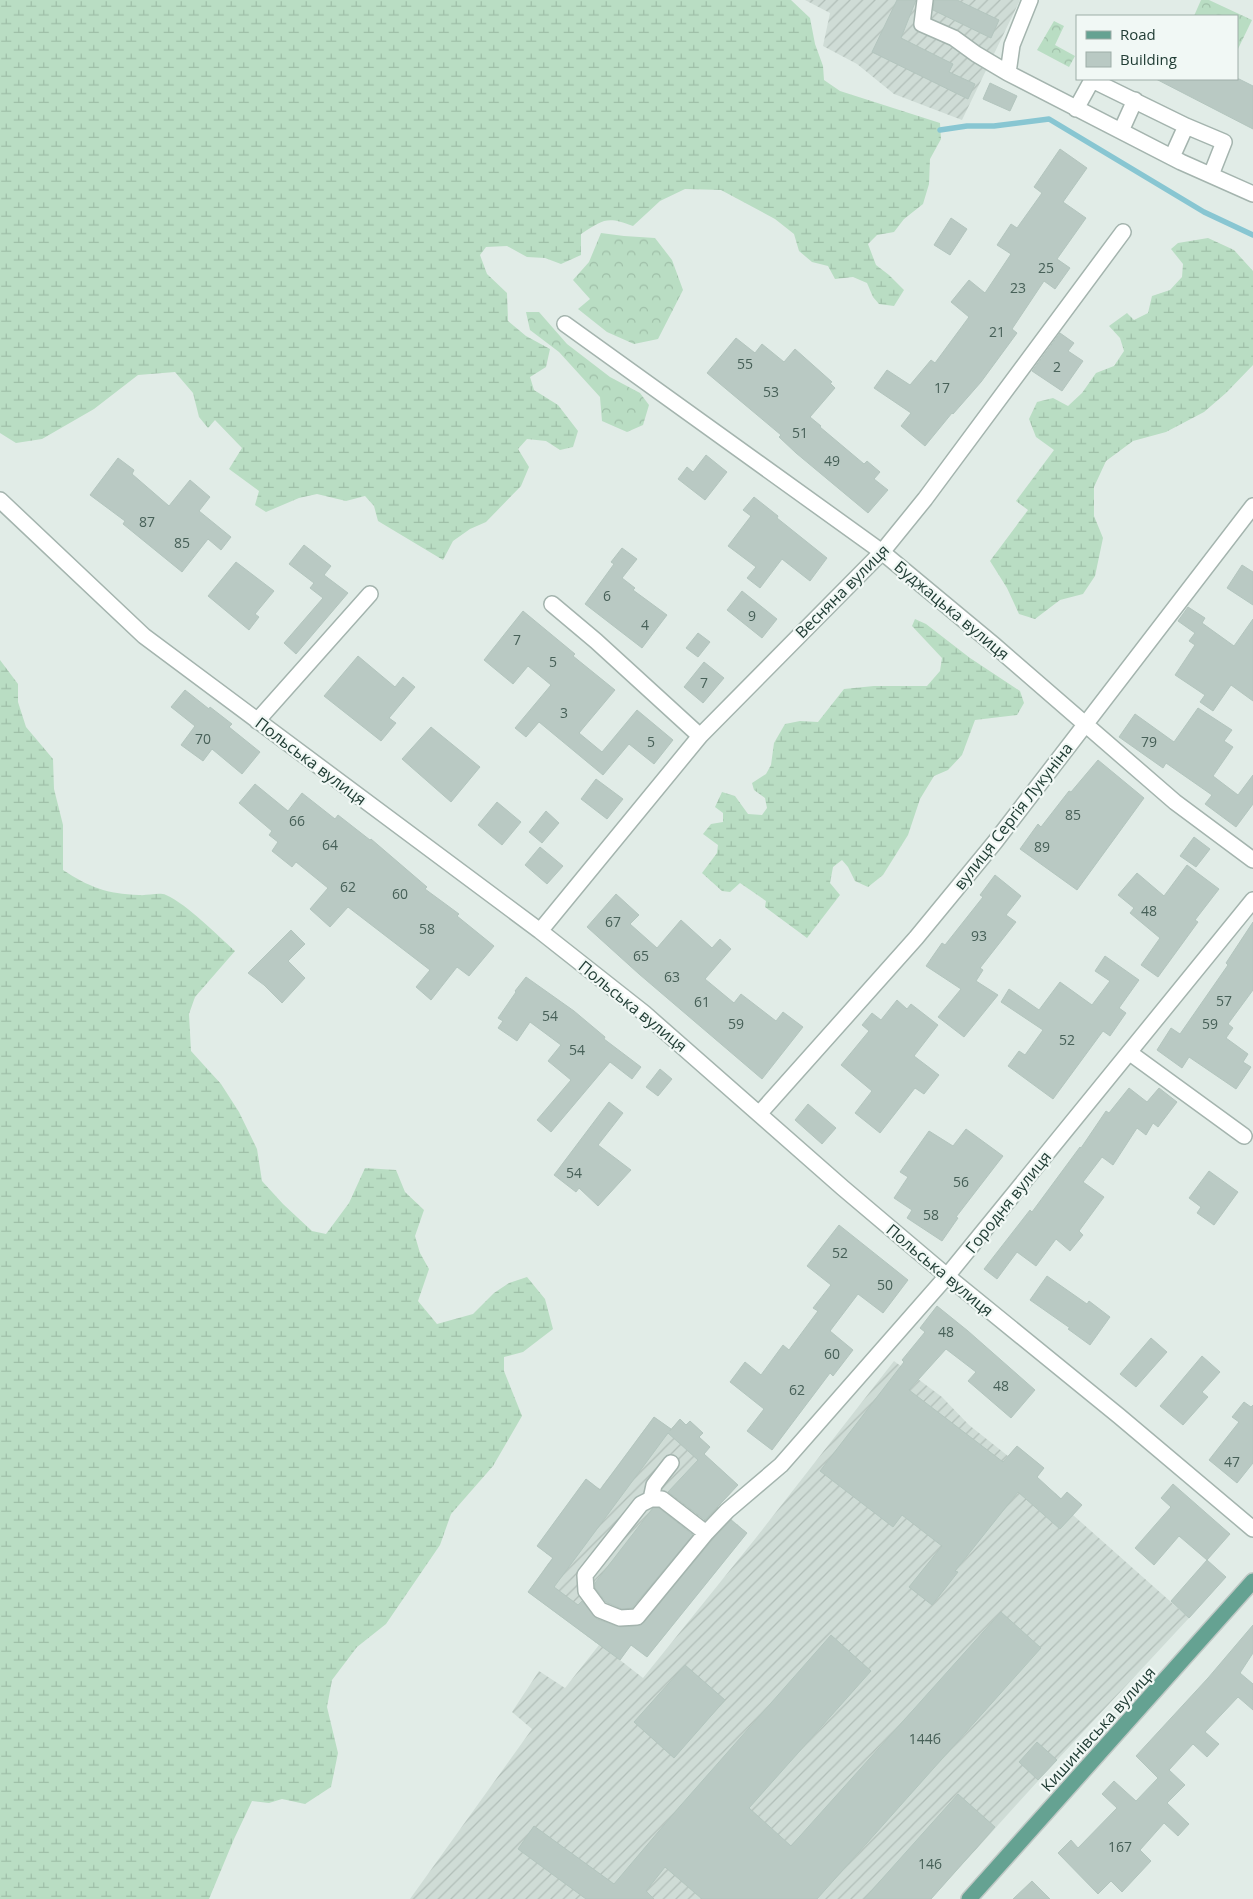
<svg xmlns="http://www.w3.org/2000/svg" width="1253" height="1899" font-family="'Open Sans',sans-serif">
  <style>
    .industrial { fill: url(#industrial-furrows) }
    .forest { fill: url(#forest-crowns) }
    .wetland { fill: url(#wetland-marsh) }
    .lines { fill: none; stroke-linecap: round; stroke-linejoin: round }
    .stream { stroke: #88c6d2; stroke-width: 5.5 }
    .building { fill: #b9c9c3; stroke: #b3c5be }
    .minor-casing { stroke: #a4b4ae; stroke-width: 18 }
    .major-casing { stroke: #c1c9c6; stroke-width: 18 }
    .minor { stroke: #fff; stroke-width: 15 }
    .major { stroke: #65a292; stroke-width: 15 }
    .labels { text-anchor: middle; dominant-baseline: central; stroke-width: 4.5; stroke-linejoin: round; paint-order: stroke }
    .number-label { font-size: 14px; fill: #476058 }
    .street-label { font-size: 16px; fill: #213d35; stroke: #f1f8f5 }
  </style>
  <defs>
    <pattern id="industrial-furrows" width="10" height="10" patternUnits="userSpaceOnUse" patternTransform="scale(1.25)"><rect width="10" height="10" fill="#cfdcd6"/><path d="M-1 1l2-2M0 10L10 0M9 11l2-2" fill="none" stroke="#b1beb8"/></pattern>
    <pattern id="forest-crowns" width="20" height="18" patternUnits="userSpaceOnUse" patternTransform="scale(1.25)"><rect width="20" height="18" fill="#b9ddc3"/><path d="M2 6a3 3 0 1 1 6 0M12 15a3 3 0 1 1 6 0" fill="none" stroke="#9fbfa8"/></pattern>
    <pattern id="wetland-marsh" width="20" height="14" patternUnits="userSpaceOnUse" patternTransform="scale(1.25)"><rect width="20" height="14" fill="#b9ddc3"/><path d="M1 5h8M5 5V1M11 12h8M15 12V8" fill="none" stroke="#9fbfa8"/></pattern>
  </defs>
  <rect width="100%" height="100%" fill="#e1ece7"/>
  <path class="industrial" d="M805 0H1020L962 120 894 94 857 64 823 46 830 13Z
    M894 1361 942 1397 969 1425 1008 1456 1017 1446 1044 1468 1035 1479 1047 1489 1048 1487 1061 1498 1067 1492 1082 1505 1073 1515 1189 1618 1057 1760 931 1899H410L532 1729 512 1712 539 1671 565 1688 599 1645 528 1592 552 1558 537 1546 586 1479 600 1489 654 1417 671 1429 680 1419 686 1425 690 1421 703 1433 699 1437 710 1447 704 1454 738 1485 718 1507 747 1533 647 1657 631 1645 620 1660 643 1678 755 1539Z"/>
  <path class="forest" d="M1201 0H1209L1252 20 1237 51V16H1194Z
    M1054 21 1064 26 1055 45 1075 56 1069 67 1037 50Z
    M601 233 624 236 655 238 672 260 683 290 658 339 634 344 607 332 578 309 590 299 573 280 589 262Z
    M526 312H539L567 344 610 377 640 393 649 405 643 425 627 432 602 421 600 397 559 352 530 330Z"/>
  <path class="wetland" d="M0 0H791L810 18 815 44 823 66 824 80 840 91 940 123 941 139 930 159 929 184 923 204 904 219 894 232 877 235 868 244 876 265 889 275 904 290 894 306 879 304 873 297 867 283 853 277 835 279 828 266 812 262 799 251 794 234 775 219 721 190 685 189 660 201 633 226C607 216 604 219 581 234V255L561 264 545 258 527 257 507 246 486 247 480 255 487 274 507 293 508 321 526 336 550 349 546 367 530 377 534 390 558 405 578 431 573 447 560 450 546 441 527 439 518 449 529 467 521 486 486 522 470 529 453 541 443 560 378 521 374 506 365 496 346 501 317 494 299 498 266 512 255 505 259 491 229 469 242 448 215 420 208 428 199 417 193 393 175 372 138 375 94 409 42 439 16 443 0 433Z
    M1208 238 1234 250 1253 271V365L1226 393 1204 412 1166 432 1133 441 1106 461 1094 487V516L1103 538 1095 576 1083 594 1060 600 1035 619 1019 614 1007 588 990 561 1028 510 1016 501 1054 450 1036 437 1029 419 1037 402 1053 398 1068 406 1082 393 1096 373 1114 366 1124 351 1120 338 1109 326 1127 313 1134 320 1148 313 1152 296 1170 290 1182 277 1183 264 1171 249 1178 243Z
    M915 619 926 624 970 658 1020 691 1024 703 1017 715 975 720 962 755 948 770 934 776 920 799 908 835 883 875 868 887 855 881 848 867 842 860 833 867 830 883 840 895 807 938 765 907 766 901 740 883 730 892 722 891 702 873 717 853 718 845 703 834 711 824 723 822V813L715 807 722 792 735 796 748 814 762 815 767 808 765 798 754 790 752 783 766 774 771 765 774 743 785 724 800 721 818 722 844 689 874 686H927L940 671 942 658 912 626Z
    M0 660 18 684V702L26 727 53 759 54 789 63 825V870C89 887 107 894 139 895 147 896 159 892 166 895 188 905 216 934 235 951L195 997 189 1014 191 1051 221 1084 239 1112 257 1149 262 1181 283 1204 312 1231 326 1234 349 1203 365 1168 396 1170 405 1192 424 1210 415 1236 420 1253 429 1269 418 1301 437 1324 473 1314 494 1293 509 1283 527 1277 545 1299 553 1329 523 1352 504 1357V1371L522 1416 493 1466 451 1514 440 1545 386 1624 357 1647 332 1680 327 1707 338 1753 331 1787 305 1804 282 1799 269 1803 252 1801 234 1839 209 1899H0Z"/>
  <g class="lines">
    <path class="stream" d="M940 130 967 126H994L1049 119 1204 212 1253 235"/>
  </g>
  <path class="building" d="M897 0H916L901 38 953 64 949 72 975 84 968 99 872 52Z
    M934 0H957L999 20 991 38 933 10Z
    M1156 79H1239L1253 86V129Z
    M990 83 1017 96 1010 111 983 99Z
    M1060 149 1087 168 1063 202 1086 218 1057 259 1070 268 1055 289 1044 281 1012 329 1017 333 981 382 953 414 952 413 925 446 901 426 911 413 874 388 887 370 910 385 931 360 935 363 969 317 951 302 969 280 985 293 1011 254 997 245 1011 224 1017 228 1042 193 1034 187Z
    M951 218 967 229 950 255 934 245Z
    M1060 333 1074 343 1068 351 1083 361 1062 391 1032 371Z
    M736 338 755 353 762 344 784 362 795 349 832 382 830 383 835 388 810 417 821 426 820 427 864 464 867 461 880 472 874 479 888 490 868 513 796 453 779 437 781 435 707 373Z
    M706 455 727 472 705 500 678 479 687 467 693 472Z
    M118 458 134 470 132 474 169 506 190 480 210 497 199 511 231 537 221 550 208 539 182 572 123 524 125 521 90 495Z
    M754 497 778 516 777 518 827 558 810 581 782 559 760 588 747 578 756 567 728 546 751 516 743 510Z
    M304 545 331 566 324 575 348 593 296 654 284 643 323 598 310 588 314 583 289 564Z
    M622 548 637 559 622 578 635 588 633 590 667 615 642 648 585 604 614 564 611 562Z
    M236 562 274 591 255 614 259 617 249 630 208 596Z
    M1242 565 1253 572V605L1227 588Z
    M742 591 777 619 762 638 727 610Z
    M1188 607 1205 618 1202 623 1234 646 1253 619V701L1231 685 1213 711 1200 702 1205 695 1175 675 1195 645 1189 641 1195 633 1178 621Z
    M523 611 575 654 573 656 615 690 579 733 602 752 637 710 673 740 654 764 629 744 603 775 539 722 526 737 515 728 551 685 528 666 513 684 484 660Z
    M698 633 710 642 698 657 686 648Z
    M358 656 395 687 403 677 415 687 389 718 396 723 381 741 324 696Z
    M704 662 724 678 703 703 684 687Z
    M185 690 209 709 210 707 232 724 229 727 260 752 242 774 212 749 203 761 181 745 195 726 171 707Z
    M1198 708 1232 730 1224 741 1233 747 1213 776 1238 795 1253 775V804L1236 827 1205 804 1212 795 1166 763 1163 768 1119 737 1135 714 1174 742Z
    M431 727 480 767 451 802 402 759Z
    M1098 760 1144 798 1077 890 1020 849 1038 824 1041 827 1069 791 1071 792Z
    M596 779 623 799 607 819 581 799Z
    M255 784 288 811 302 793 335 819 338 815 370 840 371 839 427 887 425 889 459 914 457 916 494 946 469 976 457 967 431 1000 416 987 430 970 348 907 330 927 310 909 328 888 296 862 292 867 272 851 278 842 269 835 272 831 239 803Z
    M497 802 521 822 502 845 478 825Z
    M546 811 559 823 542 843 529 832Z
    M1194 837 1210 849 1196 867 1180 856Z
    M540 847 563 866 547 884 525 865Z
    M1187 865 1219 889 1195 920 1198 922 1158 977 1141 965 1160 938 1130 913 1134 908 1118 895 1137 873 1164 896Z
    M995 875 1021 896 1006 915 1016 922 980 968 983 970 976 981 998 995 964 1037 938 1017 961 989 926 966 942 943 945 945 983 897 980 895Z
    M616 894 639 915 630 924 657 948 681 920 712 948 720 939 731 949 705 979 734 1003 741 994 776 1021 783 1012 803 1027 762 1079 639 974 587 927Z
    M1253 922V990L1228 1024 1233 1028 1226 1038 1248 1054 1243 1062 1251 1067 1236 1089 1189 1057 1182 1068 1157 1050 1171 1028 1180 1034 1228 965 1226 963Z
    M291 930 305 944 288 961 305 978 282 1003 264 985 248 973Z
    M1105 956 1139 980 1119 1008 1126 1013 1110 1036 1103 1031 1053 1099 1008 1066 1019 1051 1025 1055 1043 1030 1001 1002 1009 989 1039 1010 1060 982 1092 1005 1110 981 1095 971Z
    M526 977 574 1011 605 1037 604 1039 641 1067 632 1079 610 1062 551 1132 537 1120 571 1080 548 1061 561 1045 530 1022 517 1041 498 1028 503 1021 498 1018 516 992 515 991Z
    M897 1000 907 1009 911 1004 938 1025 914 1056 939 1075 924 1094 915 1088 880 1133 855 1113 872 1091 841 1065 869 1031 862 1025 872 1013 881 1020Z
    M660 1069 672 1079 658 1096 646 1087Z
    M1129 1088 1147 1102 1159 1088 1177 1102 1158 1127 1153 1123 1146 1135 1137 1128 1113 1165 1102 1157 1083 1182 1104 1197 1079 1231 1083 1235 1070 1251 1056 1239 1036 1266 1017 1252 997 1279 984 1269 1030 1210 1032 1212 1080 1147 1081 1148 1106 1111 1109 1113Z
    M609 1102 623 1113 598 1145 631 1170 598 1206 579 1188 576 1192 554 1175Z
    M808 1104 836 1128 822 1144 795 1120Z
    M966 1129 1003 1156 956 1217 958 1218 942 1241 907 1218 912 1210 894 1198 908 1177 900 1172 929 1131 953 1146Z
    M1209 1171 1238 1192 1214 1225 1197 1213 1201 1207 1189 1198Z
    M839 1225 908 1280 883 1313 858 1294 830 1331 853 1350 833 1376 830 1373 772 1450 747 1431 764 1409 730 1382 745 1362 761 1375 783 1345 789 1350 818 1311 813 1308 831 1285 807 1266Z
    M1047 1276 1087 1304 1089 1301 1110 1317 1090 1345 1068 1329 1070 1328 1030 1300Z
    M937 1306 968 1331 1035 1390 1011 1418 968 1381 976 1372 946 1349 909 1390 1003 1462 1017 1446 1044 1468 1037 1477 1061 1499 1067 1492 1082 1505 1060 1529 1018 1492 955 1571 958 1572 932 1605 909 1587 942 1546 902 1515 893 1527 820 1471 904 1362 902 1360 925 1332 920 1328Z
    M1151 1338 1167 1352 1136 1387 1120 1374Z
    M1202 1356 1220 1372 1202 1392 1208 1397 1183 1425 1160 1406Z
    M1244 1402 1251 1407 1253 1405V1463L1237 1483 1209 1460 1239 1422 1232 1417Z
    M654 1417 671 1429 670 1431 680 1419 686 1425 690 1421 703 1433 699 1437 710 1447 704 1454 738 1485 705 1520 668 1492 698 1460 668 1433 554 1587 578 1605 582 1601 597 1619 620 1627 641 1625 713 1539 731 1520 747 1533 647 1657 631 1645 620 1660 528 1592 553 1558 537 1546 586 1479 600 1490Z
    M1173 1484 1230 1534 1207 1560 1179 1536 1154 1565 1135 1548 1171 1507 1161 1498Z
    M653 1508H659L693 1535 632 1608 622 1609 606 1602 595 1588V1583Z
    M1207 1560 1226 1577 1189 1618 1171 1601Z
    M1001 1612 1041 1648 817 1899H702L665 1867 646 1891 654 1899H586L518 1849 534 1826 614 1884 681 1805 831 1635 871 1671 749 1808 791 1846Z
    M1253 1625V1653L1240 1673 1253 1684V1710L1238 1697 1205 1732 1219 1744 1207 1757 1193 1744 1169 1770 1185 1785 1167 1803 1189 1824 1178 1836 1164 1823 1140 1850 1151 1861 1122 1892 1111 1881 1098 1894 1058 1853 1071 1840 1078 1848 1117 1808 1102 1794 1114 1781 1136 1801 1158 1778 1136 1756 1208 1678Z
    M685 1665 725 1700 674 1758 634 1722Z
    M1037 1742 1057 1760 1038 1780 1019 1762Z
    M958 1794 995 1827 931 1899H864Z
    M1032 1881 1050 1899H1013Z"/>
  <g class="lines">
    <g class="minor-casing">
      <path id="minor" d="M925 0 922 24 954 38 976 54 1008 73
        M1030 0 1012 45 1008 73 1181 162 1253 194
        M1076 109 1092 80 1186 126 1224 142 1211 175
        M1121 131 1135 100
        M1172 157 1186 126
        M565 324 882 552 994 645 1175 802 1253 860
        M0 500 144 636 540 931 644 1013 843 1188 947 1276 1119 1416 1253 1529
        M552 604 596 641 700 736
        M257 721 370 594
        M540 931 700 736 882 552 925 499 1123 232
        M1130 1053 1244 1136
        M759 1114 916 938 995 842 1253 506
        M651 1499 654 1485 671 1463
        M706 1533 637 1617 620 1618 600 1610 586 1591 585 1575 641 1504 651 1499H662L706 1533 727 1511 781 1465 947 1276 1253 900"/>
    </g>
    <g class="major-casing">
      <path id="major" d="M969 1899 1253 1581"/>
    </g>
    <use href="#minor" class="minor"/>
    <use href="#major" class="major"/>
  </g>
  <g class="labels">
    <g class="number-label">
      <text x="1046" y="267">25</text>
      <text x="1018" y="287">23</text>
      <text x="997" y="331">21</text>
      <text x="745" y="363">55</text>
      <text x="1057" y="366">2</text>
      <text x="942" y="387">17</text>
      <text x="771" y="391">53</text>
      <text x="800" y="432">51</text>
      <text x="832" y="460">49</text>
      <text x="147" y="521">87</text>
      <text x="182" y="542">85</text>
      <text x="607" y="595">6</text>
      <text x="752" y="615">9</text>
      <text x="645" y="624">4</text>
      <text x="517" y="639">7</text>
      <text x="553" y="661">5</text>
      <text x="704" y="682">7</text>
      <text x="564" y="712">3</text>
      <text x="203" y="738">70</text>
      <text x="651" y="741">5</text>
      <text x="1149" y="741">79</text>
      <text x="1073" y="814">85</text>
      <text x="297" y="820">66</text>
      <text x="330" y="844">64</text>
      <text x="1042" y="846">89</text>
      <text x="348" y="886">62</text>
      <text x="400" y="893">60</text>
      <text x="1149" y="910">48</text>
      <text x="613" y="921">67</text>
      <text x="427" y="928">58</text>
      <text x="979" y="935">93</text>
      <text x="641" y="955">65</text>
      <text x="672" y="976">63</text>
      <text x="1224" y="1000">57</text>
      <text x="702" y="1001">61</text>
      <text x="550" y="1015">54</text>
      <text x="736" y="1023">59</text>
      <text x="1210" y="1023">59</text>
      <text x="1067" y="1039">52</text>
      <text x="577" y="1049">54</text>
      <text x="574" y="1172">54</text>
      <text x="961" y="1181">56</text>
      <text x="931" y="1214">58</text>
      <text x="840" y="1252">52</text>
      <text x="885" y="1284">50</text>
      <text x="946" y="1331">48</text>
      <text x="832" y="1353">60</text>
      <text x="1001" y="1385">48</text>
      <text x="797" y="1389">62</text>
      <text x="1232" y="1461">47</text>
      <text x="925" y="1738">144б</text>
      <text x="1120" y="1846">167</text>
      <text x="930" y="1863">146</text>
    </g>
    <g class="street-label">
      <text transform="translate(842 591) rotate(-45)">Весняна вулиця</text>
      <text transform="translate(952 610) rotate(40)">Буджацька вулиця</text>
      <text transform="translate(311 761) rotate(37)">Польська вулиця</text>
      <text transform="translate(1013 816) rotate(-52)">вулиця Сергія Лукуніна</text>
      <text transform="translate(633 1006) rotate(39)">Польська вулиця</text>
      <text transform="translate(1008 1202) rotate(-51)">Городня вулиця</text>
      <text transform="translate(940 1270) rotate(40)">Польська вулиця</text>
      <text transform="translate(1098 1729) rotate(-48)">Кишинівська вулиця</text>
    </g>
  </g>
  <rect x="1076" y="15" width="162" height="65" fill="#f1f8f5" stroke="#9eada8"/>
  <rect x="1086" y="31" width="25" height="8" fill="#65a292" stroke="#9eada8"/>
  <text x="1120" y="40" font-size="15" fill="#213d35">Road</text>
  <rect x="1086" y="52" width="25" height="15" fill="#b9c9c3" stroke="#9eada8"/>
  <text x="1120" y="65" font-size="15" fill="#213d35">Building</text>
</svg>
